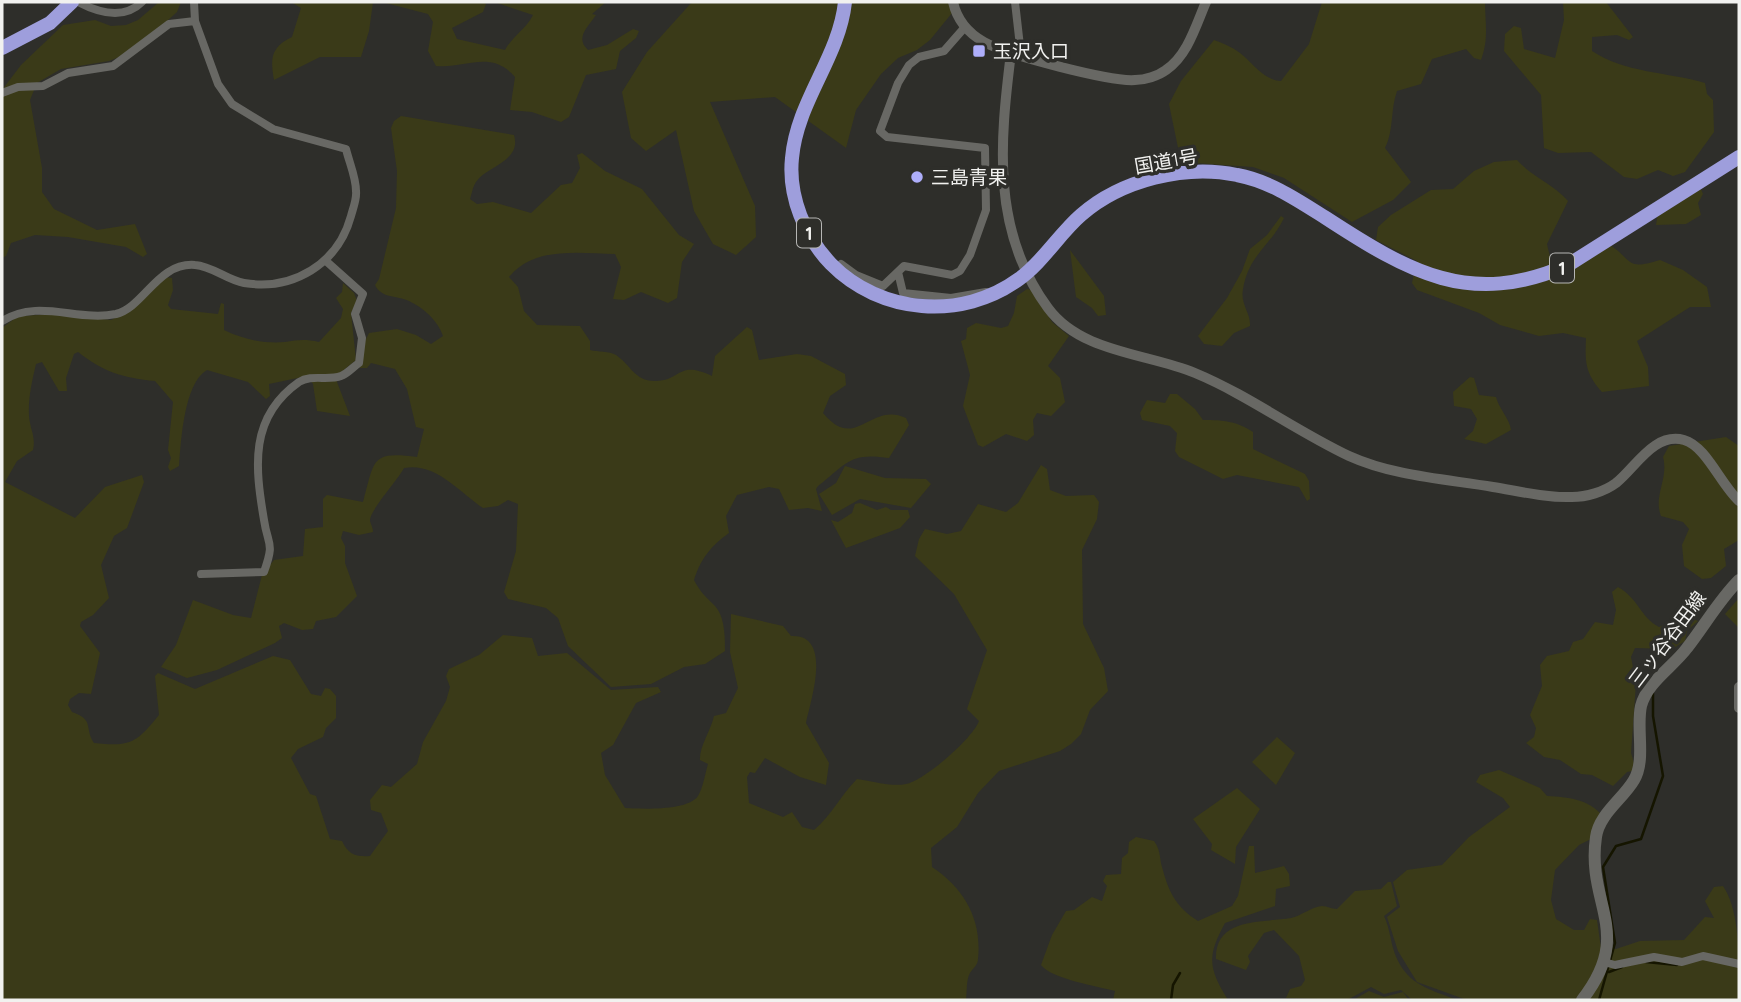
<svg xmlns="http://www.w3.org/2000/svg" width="1741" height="1002" font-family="Quicksand,'Noto Sans JP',sans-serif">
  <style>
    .green { fill: #3a3a18 }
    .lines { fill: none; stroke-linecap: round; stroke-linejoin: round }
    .stream { stroke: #151500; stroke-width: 2.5 }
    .minor { stroke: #686864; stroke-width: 8 }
    .tertiary { stroke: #686864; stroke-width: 10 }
    .secondary { stroke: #686864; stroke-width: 12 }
    .trunk { stroke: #9e9edc; stroke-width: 14 }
    .poi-dot { fill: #aeaefa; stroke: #2e2e2a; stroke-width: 2.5 }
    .labels { text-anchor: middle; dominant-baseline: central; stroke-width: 7; stroke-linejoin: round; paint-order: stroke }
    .shield { fill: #2e2e2a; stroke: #b6b6b4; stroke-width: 2 }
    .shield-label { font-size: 18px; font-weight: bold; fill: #f1f1ef }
    .poi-label { font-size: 19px; fill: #f1f1ef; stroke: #2e2e2a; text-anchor: start }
    .street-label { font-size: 19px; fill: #f1f1ef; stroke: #2e2e2a }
  </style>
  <rect width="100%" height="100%" fill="#2e2e2a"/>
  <path class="green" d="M159 2H181L177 12 134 51 109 61 61 69 37 83 30 100 42 168V192L54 209 97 230 135 224 147 254 143 257 126 247 68 237 35 235 11 243 6 256 2 258V90L21 65 63 25 95 20 111 26 126 25 138 20Z
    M291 2H373L369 31 361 57H320L274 80C270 58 271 47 292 37L301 8Z
    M382 2H483L486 4 483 12 452 28 457 39 505 50C512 37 526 29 533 15L494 2H606L592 14 596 15C587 28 575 38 588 50L607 45 633 29 639 31 636 38 620 51 616 69 586 75 569 117 561 122 532 112 510 110 515 77C491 49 465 69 436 66L428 51 433 22 428 14Z
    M692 2H961L930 40 917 50 898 58 881 74 856 110 846 148 775 97 710 102 755 206 756 237 736 255 713 244 694 211 676 130 646 151 631 138 622 92 647 52Z
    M1322 2H1485C1485 23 1489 38 1481 60L1474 58 1466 49 1432 59 1421 84 1397 91C1390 111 1394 130 1385 148L1411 182 1393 200 1352 222 1284 178 1253 167 1181 162 1169 104 1181 81 1214 40C1223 43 1232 47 1240 53 1253 63 1263 80 1281 81L1309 44Z
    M1563 2H1606L1633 37 1629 40 1617 35 1592 37V51C1625 73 1668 72 1705 83L1707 94 1713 100 1714 132 1685 172 1673 176 1658 170 1637 179 1624 177 1591 152 1558 153 1544 148 1541 95 1504 51 1505 34 1514 26 1521 28 1524 49 1555 58 1564 20Z
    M401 116 514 135C522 162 486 166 476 182 473 186 472 193 470 199L477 204 493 202 531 213 561 185 572 183 580 168 577 155 582 153 605 171 642 189 679 235 694 244 682 262 677 298 668 303 641 292 624 300 613 299 621 267 615 254C580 253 534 246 509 277L518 287 524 311 537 325 580 326 590 341V350C598 352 609 351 616 355 631 365 635 382 656 381 683 380 677 360 712 376L715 356 747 327 752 330 759 360 797 354 811 356 845 374 846 385 830 396 823 413C856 453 870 401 906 418L909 425 889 458C850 452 847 463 818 486L816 489 822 511 808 508 789 510 779 489 769 487 737 495 726 516 729 533C711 546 701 558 694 580 700 592 706 597 715 606 725 617 725 637 725 651L705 664 684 667 651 684 611 687 568 646 558 618 546 608 508 599 504 592 516 551 518 504 508 500 498 506 483 508C459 492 436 462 404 468 398 480 369 511 370 521 371 525 373 528 373 532L359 535 343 531 341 538 345 546V563L357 596 336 617 316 621 313 629 302 630 284 623 279 626 282 638 275 643 217 670 187 678 161 667 176 645 193 600 233 615 251 618 262 575 274 560 303 556 305 529 323 527V499L327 495 363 502C375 460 370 451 417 457L424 429 416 427 407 389 395 369 371 363 367 368H360L363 345 369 333 397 329 416 335 431 344 443 336C438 321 424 308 409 301 397 295 382 299 375 285L379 279 396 208 397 171 391 128 394 121Z
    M1517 160C1532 177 1554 184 1568 201L1547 244 1550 257 1565 261 1610 245C1633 260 1625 271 1660 260L1683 270 1707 287 1711 307H1690L1637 341 1648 367 1649 386 1602 392C1585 373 1585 362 1586 338L1563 333 1539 336 1500 325 1479 313 1417 290 1412 283 1417 261 1376 240 1378 227 1391 215 1431 190 1453 189 1474 171 1494 162Z
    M1700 187 1703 194 1698 203 1701 215 1686 224 1656 225 1658 212Z
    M1281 216 1284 218C1270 247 1249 254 1243 289 1240 304 1251 313 1250 326L1234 333 1222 346 1204 344 1198 336 1227 298 1242 271 1250 249 1267 235Z
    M1070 250 1104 296 1106 315 1098 316 1092 308 1076 297Z
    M166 277 172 278 173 290 168 305 171 309 218 314 221 303 224 304V330C242 339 264 344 285 342 298 340 305 339 319 342L341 318 343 309 336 298 342 292 343 283 354 293 357 301 351 313 356 360 340 373 337 382 350 416 317 411 313 384 307 376 269 384 270 396 266 399 248 382 207 370C184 383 181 441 179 466L170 471 168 467 171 458 168 450 173 402 155 381C124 378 103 372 78 352L74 354 66 378 67 391H59L42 362 36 364C32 381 28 398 29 416 30 429 36 437 33 450L17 461 5 482 75 518 105 487 142 475 144 482 127 528 114 536 101 565 109 598 93 615 81 622 80 626 100 653 91 694 79 693 70 699 68 705 72 712C95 720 84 728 94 743 131 747 136 743 159 715L155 676 158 673 195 689 273 656 290 660 311 694 321 696 325 688 330 689 336 696V718L326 728 323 737 298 749 291 758 310 794 316 796 330 839 342 841C348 854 355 857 370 856L388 831 381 813 371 810 370 800 382 785 391 787 417 764 423 742 446 701 450 687 446 676 449 669 479 655 503 635 532 638 538 656 567 653 611 690 658 687 661 692 636 703 613 745 601 753 605 775 625 808C642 809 688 811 698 796 703 788 705 774 708 764L700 760C699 747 711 730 714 716L726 713 738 688 730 652 731 614 783 626 791 636C833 634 811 699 806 723L829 763 826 785 800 777 765 758 755 773 750 772 747 777 749 803 783 817 792 812 802 827 814 830C832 815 840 796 857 779 871 781 892 787 906 784 924 781 973 738 979 721L967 709 987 650 954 594 915 556 919 539 925 529 947 534 961 531 978 504 1006 512 1018 503 1041 465 1047 469 1050 490 1066 496 1094 495 1099 502 1097 519 1082 550 1083 624 1104 668 1108 691 1090 710 1081 734 1071 744 1060 751 999 771 978 793 957 827 931 848 932 867C965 889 982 920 978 959 978 965 973 968 970 973 966 980 967 992 966 1000H2V328L18 316 60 314 111 320 129 311Z
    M1027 289 1032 290 1052 322 1069 336 1048 366 1060 378 1065 402 1051 416 1037 413 1033 420 1034 435 1027 441 1006 434 983 447 978 445 963 406 970 375 961 341 966 339 967 328 976 323 1001 328 1008 326 1014 313 1017 296Z
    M1470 377 1474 378 1479 395 1496 397C1499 409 1510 419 1511 430L1486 444 1464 439 1473 431 1477 419 1471 409 1454 406 1453 392Z
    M1170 394H1177L1195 409 1203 420C1223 420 1236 421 1253 432V449L1305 474 1309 481 1310 499 1307 501 1299 487 1237 475 1223 479 1179 457 1175 451 1177 433 1170 426 1142 420 1140 413 1147 400 1165 403Z
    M1726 437 1739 446V540L1724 549 1726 566 1711 578 1702 579 1684 566 1682 545 1689 529 1683 522 1661 516C1653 496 1669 478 1663 457L1669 446Z
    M845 466 885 478 926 479 931 484 911 508 860 499 832 515 819 494 836 483Z
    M860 503 877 510 886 507 891 510H908L910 517 900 528 846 548 831 520 838 522 852 513 855 504Z
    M1618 587C1639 599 1640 617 1659 627L1674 621 1682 611 1690 610V617L1698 621 1687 631 1685 641 1672 649 1635 648 1631 657 1636 683 1631 753 1634 763 1632 771 1627 772 1613 786 1592 775 1581 774 1560 760 1544 757 1526 743 1534 737 1536 728 1530 715 1542 686 1540 665 1547 656 1569 651 1573 642 1583 639 1595 622 1613 625 1616 610 1612 592Z
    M1739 598V628L1725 614Z
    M1277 737 1295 753 1276 785 1252 762Z
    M1499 770 1540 788 1547 796C1568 797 1588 799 1602 815L1591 839 1579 845 1555 870 1551 900 1556 919 1574 930H1584L1590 919 1597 920 1601 948 1616 949 1640 941 1684 940 1705 917 1714 918 1705 901 1714 887 1723 886C1741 912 1739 965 1739 1000H1467L1417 982 1398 951 1387 917 1400 907 1393 882 1407 870 1442 865 1469 837 1510 807 1503 798 1476 782 1480 775Z
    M1237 788 1260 809 1236 847 1235 864 1211 850 1212 844 1193 819Z
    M1136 837 1154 841C1161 851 1159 856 1162 867 1169 893 1176 907 1198 921L1232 906 1238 896 1249 846H1254L1255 873 1284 866 1289 874 1290 886 1276 889 1275 906 1225 923C1207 956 1208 968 1228 1000H1113L1115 991C1096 986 1052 979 1041 965L1052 935 1066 911 1074 910 1092 897 1102 901 1107 886 1103 881 1106 875 1121 874 1122 858 1128 853 1129 842Z
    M1388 882H1391L1397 906 1384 916C1389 927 1390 936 1393 948 1403 983 1427 989 1458 1000H1412L1401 990 1384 994 1371 987 1347 1000 1286 998 1290 989 1301 986 1305 980 1299 956 1274 930 1264 933 1248 956 1250 962 1246 970 1216 959C1215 917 1262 923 1291 918 1301 916 1311 907 1322 906 1327 906 1331 909 1337 909L1355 891 1381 889Z
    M1369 991 1384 997 1403 992 1409 1000H1353Z"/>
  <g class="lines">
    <path class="stream" d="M1646 962 1677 965
      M1609 972 1622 967
      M1171 1000 1173 985 1180 973
      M1599 1000 1615 943 1603 867 1616 846 1641 839 1663 776 1653 716V693"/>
    <path class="minor" d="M78 2C99 13 124 20 142 2
      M1015 2 1021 55
      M2 93 18 87 43 86 68 73 113 66 169 24 195 21
      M841 264 856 275 883 286 904 266 952 275 960 271 970 255 986 210 985 148 887 137 880 131 898 83 909 65 919 57 944 51 965 27
      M898 272 903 293 951 298 986 292
      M2 321C39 298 77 322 116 314 144 307 158 262 195 265 212 266 227 280 244 283 293 291 338 264 351 216 353 208 357 199 356 191 356 177 349 162 346 149L273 129 232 104 218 84 195 21 194 2
      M201 574 264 572C275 541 268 547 264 520 255 467 249 417 299 382 311 374 328 381 341 376 347 374 353 367 359 363L362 338 355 314 363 294 326 261
      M1604 962 1615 965 1654 957 1682 962 1703 956 1739 964"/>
    <path class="tertiary" d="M953 2C957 20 968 33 984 42 1007 55 1111 82 1135 80 1145 80 1158 76 1166 70 1188 55 1196 25 1206 2
      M1011 53C1000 141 991 231 1048 308 1081 353 1147 353 1195 373 1248 395 1296 431 1349 456 1393 476 1445 479 1493 487 1518 491 1546 498 1572 497 1586 497 1604 492 1616 483 1636 467 1654 432 1684 440 1706 446 1721 485 1739 501
      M1739 687V708"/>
    <path class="secondary" d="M1582 1000C1635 932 1586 905 1596 837 1599 814 1623 799 1634 780 1646 760 1636 728 1641 706 1647 682 1673 667 1687 648 1705 625 1719 600 1739 580"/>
    <path class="trunk" d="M845 2C839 58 797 101 792 158 788 196 805 237 831 264 880 314 962 321 1019 279 1043 262 1059 234 1081 215 1121 180 1185 164 1237 175 1270 181 1299 201 1326 218 1409 272 1470 308 1568 265L1739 157
      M2 48 50 23 72 2"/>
  </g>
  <g class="poi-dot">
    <rect x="972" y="44" width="14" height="14" rx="3.5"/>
    <circle cx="917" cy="177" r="7"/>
  </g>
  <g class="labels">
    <g class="shield">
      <rect x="797" y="218.5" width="24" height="29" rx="5"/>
      <rect x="1550" y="253.5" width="24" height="29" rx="5"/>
    </g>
    <g class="shield-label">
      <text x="809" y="233">1</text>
      <text x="1562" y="268">1</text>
    </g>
    <g class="poi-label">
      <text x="993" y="51">玉沢入口</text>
      <text x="931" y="177">三島青果</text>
    </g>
    <g class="street-label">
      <text transform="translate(1166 161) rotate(-10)">国道1号</text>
      <text transform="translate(1667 639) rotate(-53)">三ッ谷谷田線</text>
    </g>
  </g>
  <rect width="1741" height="1002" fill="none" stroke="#f1f1ef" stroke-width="7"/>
</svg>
